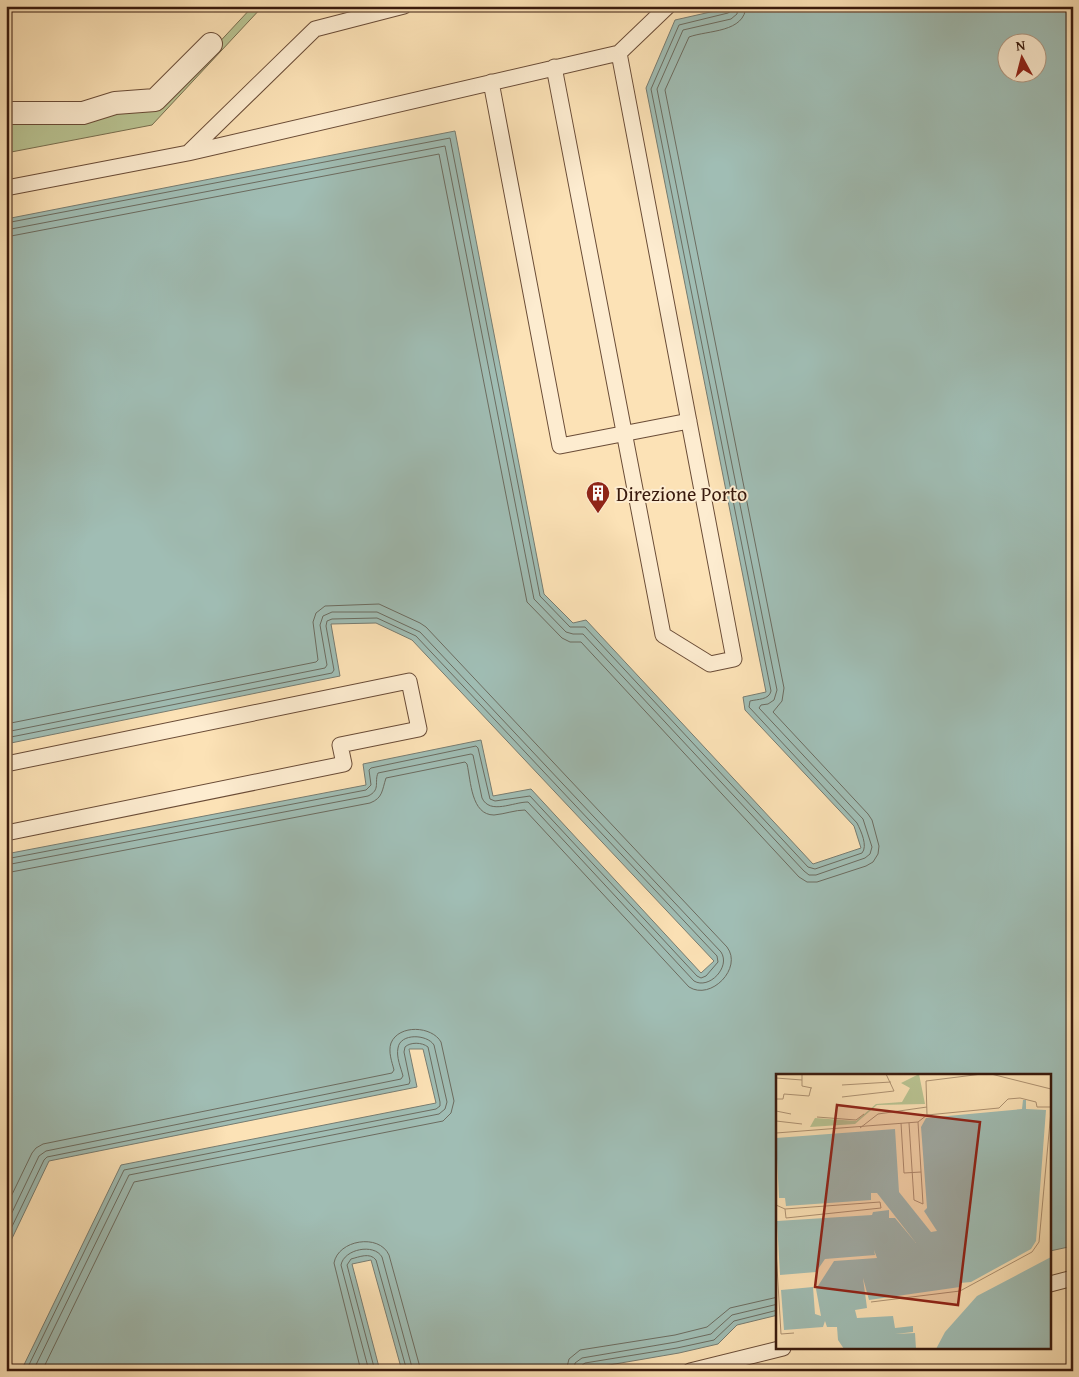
<svg xmlns="http://www.w3.org/2000/svg" width="1079" height="1377" font-family="'Gentium Book Plus',serif">
  <style>
    .green { fill: #b9c493; stroke: #796f50 }
    .water { fill: #a0bdb4; stroke: #777c71; fill-rule: evenodd }
    .lines { fill: none; stroke-linecap: round; stroke-linejoin: round }
    .shore { stroke: #6c6c60; stroke-width: 1 }
    .service-casing { stroke: #6a4c37; stroke-width: 17 }
    .pedestrian-casing { stroke: #6a4c37; stroke-width: 24 }
    .service { stroke: #fdecd0; stroke-width: 15 }
    .pedestrian { stroke: #fdecd0; stroke-width: 22 }
    .labels { text-anchor: middle; dominant-baseline: central; stroke-width: 4; stroke-linejoin: round; paint-order: stroke }
    .poi-label { font-size: 20px; fill: #391a0d; stroke: #fdecd0; text-anchor: start }
    .inset-road { fill: none; stroke: #ae9272; stroke-width: 1 }
    .view { fill: #8f2418; fill-opacity: 0.15; stroke: #8f2418; stroke-width: 2.5 }
    .inset-edge { fill: none; stroke: #391a0d; stroke-width: 2.5 }
  </style>
  <rect width="100%" height="100%" fill="#fce2b6"/>
  <filter id="stains"><feTurbulence type="fractalNoise" baseFrequency=".004" numOctaves="4"/><feColorMatrix values="0 0 0 0 .2 0 0 0 0 .09 0 0 0 0 .02 0 0 0 .5 -.17"/></filter>
  <radialGradient id="worn" r=".72"><stop offset=".6" stop-color="#630" stop-opacity="0"/><stop offset="1" stop-color="#630" stop-opacity=".3"/></radialGradient>
  <path class="green" d="M253 6H263L152 125 6 153V123L159 107Z"/>
  <path class="water" d="M737 6H1073V1246L1050 1251V1076H778V1315L737 1325 718 1344 679 1353 574 1371H402L371 1260 352 1264 380 1371H21L121 1165 436 1103 423 1049H409L417 1087 49 1161 6 1251V854L366 785 363 764 481 740 493 796 531 789 701 973 714 961 412 640 376 623 331 624 340 676 6 744V219L455 131 544 594 573 623 586 620 813 864 861 848 854 826 745 710 743 697 766 692 646 88 675 20ZM1006 42H1036V72H1006Z"/>
  <g class="lines">
    <path class="shore" d="M6 223 450 138 540 596 570 627H585L808 867 815 869 862 853C868 846 861 831 857 823L749 707 750 701C758 699 769 700 771 691L651 89 679 25 728 13 731 11 732 6
      M6 230 445 146 534 599 566 632 573 634H583L804 871 809 875H816L865 858 870 854 872 847 863 819 759 708 761 705 768 704 774 700 777 690 657 89 683 30 731 19 737 14 738 6
      M6 237 439 154 527 602 562 638 570 642H581L799 877 807 882H817L866 866 873 862 878 854 879 846 872 820 868 814 773 712 782 701 784 688 665 90 689 37C708 30 745 33 746 6
      M6 724 316 662 318 660 313 622 316 613 325 606 379 604 420 623 426 627 727 947C743 968 711 1001 689 987L525 810C515 810 505 814 494 815 471 815 471 781 467 764L465 762 386 778C382 790 383 798 370 803L6 873
      M6 732 325 668 327 665 320 625 323 616 332 612H377L420 632 721 952C731 967 709 990 694 981L528 802C513 802 490 815 482 798L473 755 471 754 378 773C374 782 381 790 368 796L6 865
      M6 738 332 673 334 670 326 626 327 621 332 619 377 618 416 636 717 956 718 962 706 976 701 978 697 976 530 796 495 801 490 799 478 748 476 746 371 768 369 770 371 785 366 790 6 859
      M6 1207 32 1153 36 1148 43 1144 392 1073 394 1070C392 1062 388 1052 391 1043 399 1024 432 1026 441 1042L454 1101 451 1113 443 1121 134 1182 42 1371
      M6 1225 39 1156 46 1151 401 1079 403 1076C401 1068 396 1057 398 1048 400 1033 427 1034 434 1045L447 1102 445 1109 439 1114 129 1175 33 1371
      M6 1239 44 1160 47 1157 409 1084 410 1081 404 1052 405 1047C410 1042 422 1042 428 1047L440 1102V1106L436 1109 124 1170 26 1371
      M361 1371 334 1263C338 1240 379 1233 389 1255L421 1371
      M369 1371 341 1265C344 1249 374 1243 382 1257L413 1371
      M375 1371 347 1265 351 1259C359 1257 370 1252 376 1260L407 1371
      M566 1371 569 1359 580 1350 675 1335 707 1327 730 1308 778 1297
      M574 1371 575 1363 582 1358 676 1342 711 1334 732 1315 778 1304
      M580 1371 581 1366 585 1363 677 1348 714 1340 734 1321 778 1310"/>
    <g class="service-casing">
      <path id="service" d="M554 67 663 635 710 664 734 659 619 53
        M491 82 560 446 689 421
        M189 152 315 29 404 6
        M6 188 188 153 619 53 668 6
        M6 764 409 681 419 729 340 745 344 764 6 833
        M1050 1284 1073 1278
        M690 1371 783 1348"/>
    </g>
    <g class="pedestrian-casing">
      <path id="pedestrian" d="M6 113H83L115 103 155 100 211 44"/>
    </g>
    <use href="#service" class="service"/>
    <use href="#pedestrian" class="pedestrian"/>
  </g>
  <defs>
    <g id="building-pin" transform="scale(1.25)"><path d="M0 17L-7.5 6A9.5 9.5 0 1 1 7.5 6Z" fill="#8f2418" stroke="#fdecd0"/><path d="M-4-6H4V6H1V3H-1V6H-4ZM-2.5-4.3h1.7v1.8h-1.7ZM.8-4.3h1.7v1.8H.8ZM-2.5-1h1.7V.8h-1.7ZM.8-1h1.7V.8H.8Z" fill="#fff"/></g>
  </defs>
  <g fill-rule="evenodd">
    <use href="#building-pin" x="598" y="493"/>
  </g>
  <g class="labels">
    <g class="poi-label">
      <text x="616" y="493">Direzione Porto</text>
    </g>
  </g>
  <g transform="translate(776 1074)">
    <rect width="275" height="275" fill="#fce2b6"/>
    <path d="M143 0 149 30 101 31 79 50 34 53 39 44 80 47 100 30 126 28 134 14 125 9Z" fill="#b9c493"/>
    <path d="M247 26H250V35L270 36 260 167 255 175 195 208 184 209V213L93 226 87 204 91 234 79 236 81 244 117 242 119 254 137 252V258L119 260 139 259 140 275H68L62 266 61 253H51L49 247 47 253 8 256 5 216 37 213 39 240 45 242 40 215 58 187 101 184 98 176 99 181 49 185 40 198 4 201 1 147 96 141 97 138 113 136V144H119L140 169 101 119H95V126L10 132 9 124H3L0 64 119 55 123 118 155 158 161 157 148 137 151 134 145 53 150 44 246 35ZM275 183V275H160L169 258 201 222Z" fill="#a0bdb4"/>
    <path class="inset-road" d="M215 0 275 15M243 0H268M0 4 26 6V0M26 6V12L36 14M66 11 115 8M66 23 118 17 110 0M0 25H7L8 20 33 22 35 14M0 37 15 40M151 41 223 34 232 25 244 24 260 28 261 33H275M41 43 80 46 88 40M0 47 26 50M125 49 128 99 145 98M133 49 138 126 147 130 142 48M84 54 102 40 151 33M0 59 142 48 151 41 150 7 206 0M0 131 9 135 104 128 105 134 10 144 9 135M0 176 5 260 18 259M95 228 184 217 256 178 263 168 275 37"/>
    <path class="view" d="M61 31 204 48 182 231 39 213Z"/>
    <rect width="275" height="275" class="inset-edge"/>
  </g>
  <rect width="1079" height="1377" fill="none" stroke="#fce2b6" stroke-width="25"/>
  <rect x="8" y="8" width="1064" height="1362" fill="none" stroke="#391a0d" stroke-width="2.5"/>
  <rect x="12" y="12" width="1054" height="1352" fill="none" stroke="#391a0d"/>
  <g transform="translate(1022 58) rotate(353)"><circle r="24" fill="#fdecd0" stroke="#af9882"/>
  <path d="M0-4L9 19L0 12L-9 19Z" fill="#8f2418"/>
  <text y="-8" font-size="14" font-weight="bold" text-anchor="middle" fill="#391a0d">N</text>
  </g>
  <rect width="100%" height="100%" filter="url(#stains)"/>
  <rect width="100%" height="100%" fill="url(#worn)"/>
</svg>
